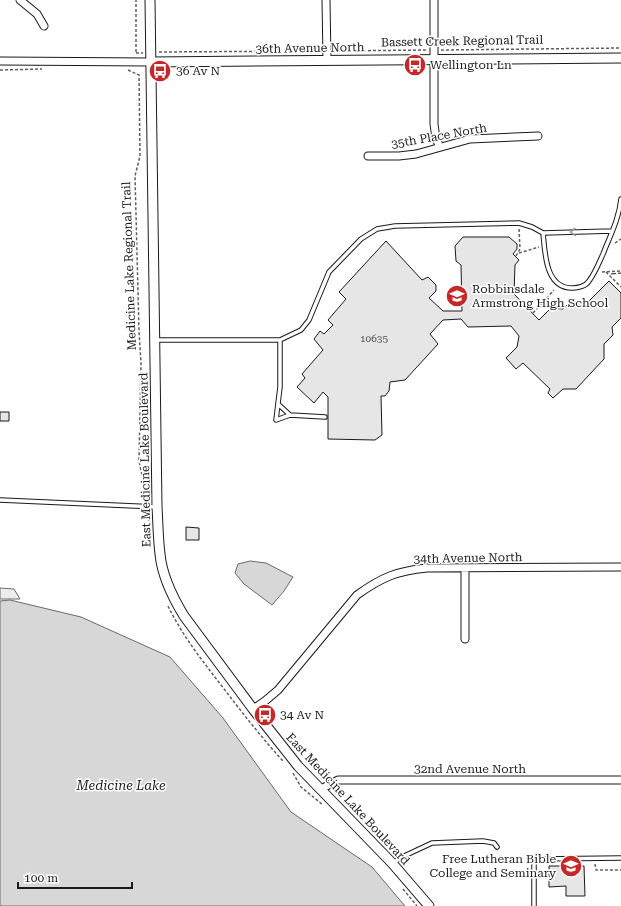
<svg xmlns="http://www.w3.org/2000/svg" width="621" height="906" font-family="'Roboto Serif',serif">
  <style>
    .green { fill: #ededed; stroke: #6a6a6a }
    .water { fill: #d7d7d7; stroke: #6a6a6a }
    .building { fill: #e6e6e6; stroke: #1a1a1a }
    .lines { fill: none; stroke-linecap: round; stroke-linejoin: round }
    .service-casing { stroke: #1a1a1a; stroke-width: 5.5 }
    .minor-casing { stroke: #1a1a1a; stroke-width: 9 }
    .tertiary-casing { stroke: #1a1a1a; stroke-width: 11 }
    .path { stroke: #5f5f5f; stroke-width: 1.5; stroke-dasharray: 3 2; stroke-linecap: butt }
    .service { stroke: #fff; stroke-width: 3.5 }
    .minor { stroke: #fff; stroke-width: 7 }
    .tertiary { stroke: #fff; stroke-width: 9 }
    .fence { stroke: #1a1a1a; stroke-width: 1; stroke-dasharray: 5 2; stroke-linecap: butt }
    .oneway { stroke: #989898 }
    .labels { text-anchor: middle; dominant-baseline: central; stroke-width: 3; stroke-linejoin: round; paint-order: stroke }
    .number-label { font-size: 10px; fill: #4d4d4d }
    .street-label { font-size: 12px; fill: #1a1a1a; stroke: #fff }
    .poi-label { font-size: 12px; fill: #1a1a1a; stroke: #fff; text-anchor: start }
    .water-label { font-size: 13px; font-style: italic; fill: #1a1a1a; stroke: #fff }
  </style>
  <rect width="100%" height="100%" fill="#fff"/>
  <path class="green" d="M0 588 14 589 20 599H0Z"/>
  <path class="water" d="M250 561 266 563 293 577 284 591 272 605 244 584 235 573 238 564Z
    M10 600 81 617 170 657 223 718 291 812 372 867 405 906H0V601Z"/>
  <path class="building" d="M463 237H509L517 244V249L513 254 519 260 515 265 514 294 539 320 551 308 563 309 571 301 588 302 609 281 621 293V318L612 327 613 335 604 344V359L576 389H563L553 398 548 393 550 389 523 363 516 369 506 358 517 347 519 336 511 326 468 327 461 319 443 320 430 334 438 344 405 380 390 382 389 391 385 396H381L382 435 375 440 328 439V397L323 392 314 403 297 387 305 378 302 374 323 350 314 339 320 331 324 334 333 325 328 320 346 299 339 292 386 241 422 280 428 277 436 285V291L429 298 443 311H462L461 265 456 261 455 246Z
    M0 412H9V421H0Z
    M186 527 199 528V540H186Z
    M549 866H584L585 896H566V886L549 887Z"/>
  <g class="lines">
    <g class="service-casing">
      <path id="service" d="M612 231 543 233C545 252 545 289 573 288 578 288 586 286 589 281 595 273 599 263 603 254 610 236 619 219 621 199
        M156 340H280L301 330 309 320 329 272 361 239 377 229 395 226 519 223 532 227 543 233
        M280 340V387L276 420 290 415 325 417
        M278 404 290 415
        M0 500 157 507
        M393 863 402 857 432 843 483 841 494 843 497 847
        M534 906V863L538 859 621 858"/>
    </g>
    <g class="minor-casing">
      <path id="minor" d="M20 0 37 14 44 26
        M326 0 327 60
        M434 0V124L436 139 440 147
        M0 61 151 62
        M368 156H399L416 154 470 139 538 136
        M465 568V639
        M253 709 265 701 278 690 357 595C382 577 397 571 427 568L621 567
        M321 789 338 780H621"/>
    </g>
    <g class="tertiary-casing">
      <path id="tertiary" d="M150 0 157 507C158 523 158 538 160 554 162 576 173 598 184 616L253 709 298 766 392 863 429 906
        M151 62 621 58"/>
    </g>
    <path class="path" d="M441 50 621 48
      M333 51 427 50
      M136 52V0
      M159 52 319 51
      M136 53H143
      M0 70 42 69
      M128 70 139 75 140 156 135 176 139 331 141 363 139 460C141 474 146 487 148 501
      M615 243 621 239
      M519 253 539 247
      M516 256 520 249 519 229
      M602 272 621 271
      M606 272 621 287
      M533 313 554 290
      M148 513 149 523
      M168 606C182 635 201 659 221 685 241 711 261 737 283 761
      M293 773 301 787 323 805
      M595 864 596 870H621
      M403 889 417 906"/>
    <use href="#service" class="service"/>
    <use href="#minor" class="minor"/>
    <use href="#tertiary" class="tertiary"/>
    <path class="fence" d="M611 274 621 273"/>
  </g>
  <defs><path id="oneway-chevron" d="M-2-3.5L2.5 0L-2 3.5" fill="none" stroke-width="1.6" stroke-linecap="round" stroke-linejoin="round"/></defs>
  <use class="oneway" href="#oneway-chevron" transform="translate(573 232) rotate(178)"/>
  <defs>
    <g id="bus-disc" transform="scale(1.15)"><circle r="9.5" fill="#c62828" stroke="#fff"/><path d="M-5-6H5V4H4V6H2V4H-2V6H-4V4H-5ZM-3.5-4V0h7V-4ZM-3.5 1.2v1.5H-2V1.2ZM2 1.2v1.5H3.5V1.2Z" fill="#fff"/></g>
    <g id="school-disc" transform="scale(1.15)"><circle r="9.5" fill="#c62828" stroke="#fff"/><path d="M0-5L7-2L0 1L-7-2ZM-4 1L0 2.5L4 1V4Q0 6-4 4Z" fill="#fff"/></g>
    <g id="university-disc" transform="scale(1.15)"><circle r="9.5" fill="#c62828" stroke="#fff"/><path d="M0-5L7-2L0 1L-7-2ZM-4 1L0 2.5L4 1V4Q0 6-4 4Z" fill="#fff"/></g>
  </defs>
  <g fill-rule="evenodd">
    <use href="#bus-disc" x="415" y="65"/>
    <use href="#bus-disc" x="160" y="71"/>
    <use href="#school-disc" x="457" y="296"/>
    <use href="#bus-disc" x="265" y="715"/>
    <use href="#university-disc" x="571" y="866"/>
  </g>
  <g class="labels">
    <g class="number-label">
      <text x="374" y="338">10635</text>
    </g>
    <g class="street-label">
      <text transform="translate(462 41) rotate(-1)">Bassett Creek Regional Trail</text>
      <text transform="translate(310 48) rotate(-1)">36th Avenue North</text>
      <text transform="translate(439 136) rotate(-10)">35th Place North</text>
      <text transform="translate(129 266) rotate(-92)">Medicine Lake Regional Trail</text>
      <text transform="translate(145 460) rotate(-91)">East Medicine Lake Boulevard</text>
      <text transform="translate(468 558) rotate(-1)">34th Avenue North</text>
      <text x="470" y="769">32nd Avenue North</text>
      <text transform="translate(348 799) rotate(47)">East Medicine Lake Boulevard</text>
    </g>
    <g class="poi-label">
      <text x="430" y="65">Wellington Ln</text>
      <text x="176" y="71">36 Av N</text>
      <text x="472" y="289">Robbinsdale<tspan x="472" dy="14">Armstrong High School</tspan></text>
      <text x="280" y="715">34 Av N</text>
      <text x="556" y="859" text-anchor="end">Free Lutheran Bible<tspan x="556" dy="14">College and Seminary</tspan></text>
    </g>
    <g class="water-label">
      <text x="121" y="785">Medicine Lake</text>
    </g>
  </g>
  <path d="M18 882v6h114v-6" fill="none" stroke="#1a1a1a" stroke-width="2"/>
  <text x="24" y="882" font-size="12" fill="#1a1a1a" stroke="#ffffff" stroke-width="3" paint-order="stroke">100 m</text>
</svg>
